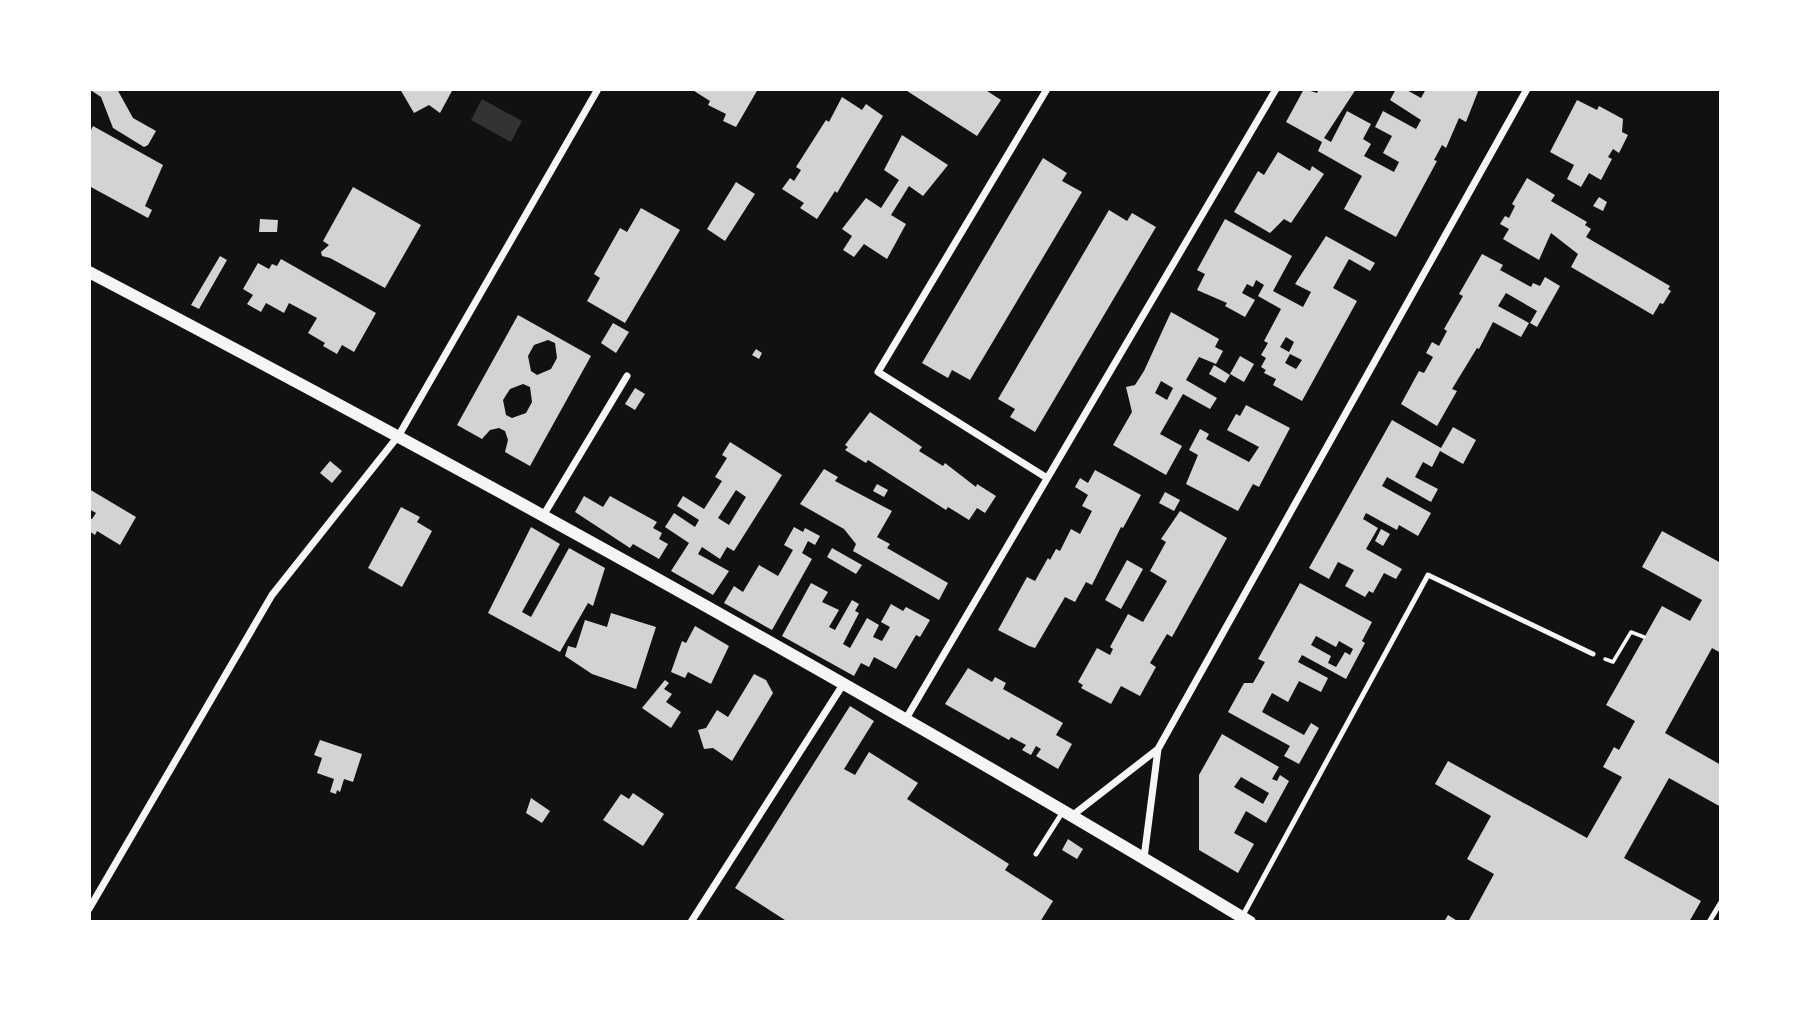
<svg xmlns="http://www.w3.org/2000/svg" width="1810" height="1011" font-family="'Varela Round',sans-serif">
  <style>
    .water { fill: #333 }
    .building { fill: #d3d3d3; fill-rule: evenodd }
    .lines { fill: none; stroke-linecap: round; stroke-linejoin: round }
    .path { stroke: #f5f5f5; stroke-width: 3.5 }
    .service { stroke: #f5f5f5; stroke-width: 5 }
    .minor { stroke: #f5f5f5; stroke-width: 7 }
    .tertiary { stroke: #f5f5f5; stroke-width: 12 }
  </style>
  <rect width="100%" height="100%" fill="#111"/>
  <path class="water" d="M482 99 522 121 511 142 471 120Z"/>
  <path class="building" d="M89 89H117L133 118 156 131 148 145 144 147 113 128 101 97Z
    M400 89H453L440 113 429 105 414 113Z
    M691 89H758L736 127 723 121 726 114 708 105 710 101Z
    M904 89H984L1001 100 977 136Z
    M1304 89 1317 93 1319 89H1356L1324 138 1331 142 1347 111 1371 124 1363 139 1371 144 1364 156 1394 172 1399 162 1383 153 1392 136 1375 127 1383 111 1416 129 1421 120 1390 100 1396 89H1405L1421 98 1426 89H1479L1466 122 1459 118 1446 148 1442 145 1434 160 1437 161 1396 237 1344 209 1362 176 1318 151 1322 142 1286 122Z
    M842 97 862 110 866 104 883 116 837 193 835 191 817 219 800 208 804 203 782 189 790 178 794 181 801 170 796 167 826 120 829 122Z
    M1577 100 1597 110 1599 106 1623 119 1622 132 1628 135 1619 153 1613 149 1608 157 1612 159 1601 180 1589 173 1581 187 1567 179 1574 165 1550 152Z
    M93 126 163 165 145 206 152 210 148 218 89 186V134Z
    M902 135 948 165 923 196 909 186 891 215 906 224 887 259 864 244 854 257 843 250 852 236 842 229 866 198 881 208 899 180 884 170Z
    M1278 152 1310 171 1312 166 1324 174 1291 223 1284 219 1270 233 1234 212 1258 171 1264 175Z
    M1043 158 1067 173 1062 181 1082 192 970 380 952 370 948 378 922 363Z
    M1527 178 1555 195 1551 201 1587 222 1585 225 1591 229 1586 237 1670 286 1668 289 1671 291 1663 304 1660 303 1653 315 1571 267 1578 254 1551 233 1539 260 1503 239 1509 229 1500 224 1505 216 1509 218 1515 206 1512 204Z
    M736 182 755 194 725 241 707 229Z
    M353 187 421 225 385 288 330 258 322 256 321 252 329 245 323 241Z
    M1599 197 1607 202 1603 211 1593 206Z
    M641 208 680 230 625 323 587 301 600 278 594 274 620 228 627 232Z
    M1109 210 1127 221 1132 213 1156 227 1035 432 1010 417 1015 409 998 399Z
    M260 219 278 220 277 232H259Z
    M1225 219 1292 256 1273 291 1303 307 1311 292 1295 284 1326 236 1375 263 1370 271 1349 259 1333 288 1357 301 1302 401 1273 385 1276 379 1264 373 1266 370 1261 367 1266 358 1261 355 1268 343 1264 341 1281 309 1258 296 1264 285 1256 280 1253 287 1247 284 1242 293 1255 300 1245 317 1225 306 1227 303 1197 290 1205 274 1197 270ZM1286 337 1294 342 1289 352 1280 347ZM1290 354 1302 360 1296 369 1285 363Z
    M1482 254 1503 265 1500 270 1531 287 1533 283 1540 286 1545 277 1560 286 1537 327 1530 323 1537 311 1506 293 1498 306 1529 323 1521 337 1493 322 1479 349 1477 348 1452 389 1457 391 1437 426 1401 404 1419 371 1424 373 1433 357 1426 353 1432 342 1439 346 1447 331 1444 329 1463 296 1459 294Z
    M220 256 227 260 199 309 191 305Z
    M281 259 376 313 354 352 342 345 337 354 323 346 325 343 308 333 317 318 289 303 284 313 266 303 261 312 247 304 253 295 243 289 258 263 269 269 272 264 277 266Z
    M1171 312 1219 339 1215 347 1223 351 1216 364 1199 357 1186 380 1217 398 1210 409 1183 394 1160 434 1182 446 1166 475 1113 445 1132 412 1126 387 1135 385 1144 371ZM1161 381 1173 388 1167 400 1155 393Z
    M518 315 591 356 530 466 505 452 508 440 505 431 499 428 490 430 482 439 457 425ZM548 340 555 343 557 358 551 369 537 375 531 371 528 356 534 345ZM523 384 530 387 532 402 526 413 512 418 506 415 503 400 510 389Z
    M613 323 629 332 616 353 601 343Z
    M756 349 762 353 759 359 752 355Z
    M1240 356 1254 364 1244 382 1230 374Z
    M1214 365 1230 375 1225 383 1209 374Z
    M635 388 645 394 635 410 625 404Z
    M1246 405 1290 428 1259 487 1253 484 1238 511 1186 484 1198 455 1189 450 1200 429 1209 434 1206 439 1249 462 1259 447 1227 430 1236 414 1240 416Z
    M870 412 922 447 919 451 943 466 945 463 976 487 977 484 996 496 985 513 977 508 969 520 948 507 946 510 868 460 866 463 845 450 848 447 845 445Z
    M1392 420 1441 448 1453 427 1476 440 1463 464 1440 451 1432 467 1423 462 1415 477 1438 489 1431 502 1387 477 1382 486 1431 513 1418 536 1399 525 1397 530 1366 513 1363 519 1378 528 1366 549 1402 569 1396 579 1384 573 1373 593 1369 591 1365 597 1345 586 1354 570 1338 562 1329 579 1309 568Z
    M730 442 782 475 734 551 727 547 720 559 702 547 698 554 729 571 713 595 671 571 689 543 665 527 674 513 695 527 699 520 677 506 683 496 704 509 722 481 715 477 727 458 722 455ZM736 490 746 497 729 525 718 518Z
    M330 461 342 471 332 483 320 473Z
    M824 469 838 477 835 481 892 511 877 537 890 544 887 548 948 583 939 600 853 551 856 544 844 529 800 504Z
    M1095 470 1141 495 1123 528 1121 527 1092 585 1086 582 1075 602 1065 597 1035 648 1029 646 998 630 1027 577 1035 581 1048 558 1050 560 1056 549 1060 551 1071 529 1080 534 1092 511 1082 506 1088 495 1075 487 1080 478 1088 483Z
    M877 484 888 490 884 497 873 491Z
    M89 489 136 517 120 545 97 531 95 535 89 531V518L92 519 96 513 89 509Z
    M1165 492 1180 500 1174 511 1159 503Z
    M584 496 603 507 610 496 657 522 653 528 662 533 659 539 668 544 659 559 633 544 630 548 575 512Z
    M401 507 420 517 417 522 432 531 402 587 368 568Z
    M1180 511 1227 538 1172 637 1167 634 1150 663 1156 667 1140 696 1121 686 1111 704 1081 688 1083 685 1078 682 1097 648 1110 655 1113 649 1110 647 1128 614 1143 622 1167 581 1150 571 1166 542 1161 539Z
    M531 527 560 544 522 612 531 617 569 548 605 568 593 606 588 603 560 652 488 613Z
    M794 527 803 532 805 528 820 536 815 545 808 541 802 553 812 559 772 630 724 603 734 586 743 592 759 565 778 576 793 550 784 545Z
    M1381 529 1390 534 1383 546 1375 541Z
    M1662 531 1721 563V653L1712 648 1665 733 1721 765V807L1669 778 1624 858 1701 901 1689 922H1468L1494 874 1467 859 1491 816 1435 784 1448 761 1587 838 1622 777 1603 767 1614 747 1619 750 1635 721 1606 705 1662 606 1690 621 1702 600 1642 567Z
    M832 548 862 565 856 574 827 557Z
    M1127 560 1143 569 1121 609 1105 600Z
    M811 583 828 592 822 602 839 610 829 627 835 630 852 600 859 604 855 611 859 613 843 644 850 648 867 618 879 625 873 637 882 641 890 627 881 622 891 604 903 611 906 607 930 620 920 637 916 635 896 669 874 657 869 667 861 663 854 676 782 636Z
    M1300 583 1372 622 1362 641 1365 643 1346 679 1302 655 1298 662 1328 678 1321 692 1299 681 1288 702 1272 693 1262 712 1304 735 1311 723 1319 728 1299 764 1284 756 1290 746 1228 712 1244 683H1253L1265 662 1258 659ZM1316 636 1336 647 1339 641 1353 649 1350 655 1345 652 1336 667 1328 663 1331 656 1311 645Z
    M611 613 656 627 636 689 592 674 565 656 568 646 576 648 585 620 607 627Z
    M695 626 729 646 711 684 688 672 685 678 671 672 682 641 686 643Z
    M968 668 992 682 995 677 1006 683 1003 689 1063 723 1056 735 1072 744 1058 769 1036 756 1041 749 1036 746 1031 755 1022 750 1026 745 1011 737 1009 740 945 704Z
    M754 674 766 680 773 693 732 761 713 748 704 749 698 730 706 728 717 710 728 717Z
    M665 680 669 683 664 689 672 694 666 702 681 712 671 728 642 708Z
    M850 706 874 721 844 769 855 775 869 752 918 783 907 799 1009 864 1005 870 1053 901 1040 922H788L735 888Z
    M1222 734 1279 767 1272 779 1277 781 1280 775 1289 781 1266 823 1246 811 1234 833 1254 844 1238 873 1199 850V775ZM1241 777 1269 793 1263 804 1234 787Z
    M320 740 362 754 353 782 344 779 340 792 337 790 336 794 330 792 334 779 317 773 322 758 314 755Z
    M633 793 664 814 643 846 603 820 621 794 629 799Z
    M531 798 550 811 542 823 526 813Z
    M1068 839 1083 849 1077 859 1062 850Z
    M1448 915 1459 922H1444Z"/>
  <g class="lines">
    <path class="path" d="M1605 659 1613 662 1631 632 1644 637"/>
    <path class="service" d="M1036 854 1062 813
      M1242 917 1428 575 1593 654
      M1709 922 1721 902"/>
    <path class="minor" d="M1047 478 878 372 1047 89
      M543 516 627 376
      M907 717 1276 89
      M1073 815 1158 749
      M1144 858 1158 749 1527 89
      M89 909 272 595 399 435 598 89
      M691 922 844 683"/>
    <path class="tertiary" d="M89 272C482 478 870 693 1250 922"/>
  </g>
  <rect width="1810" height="1011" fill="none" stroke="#ffffff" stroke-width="182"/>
</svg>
